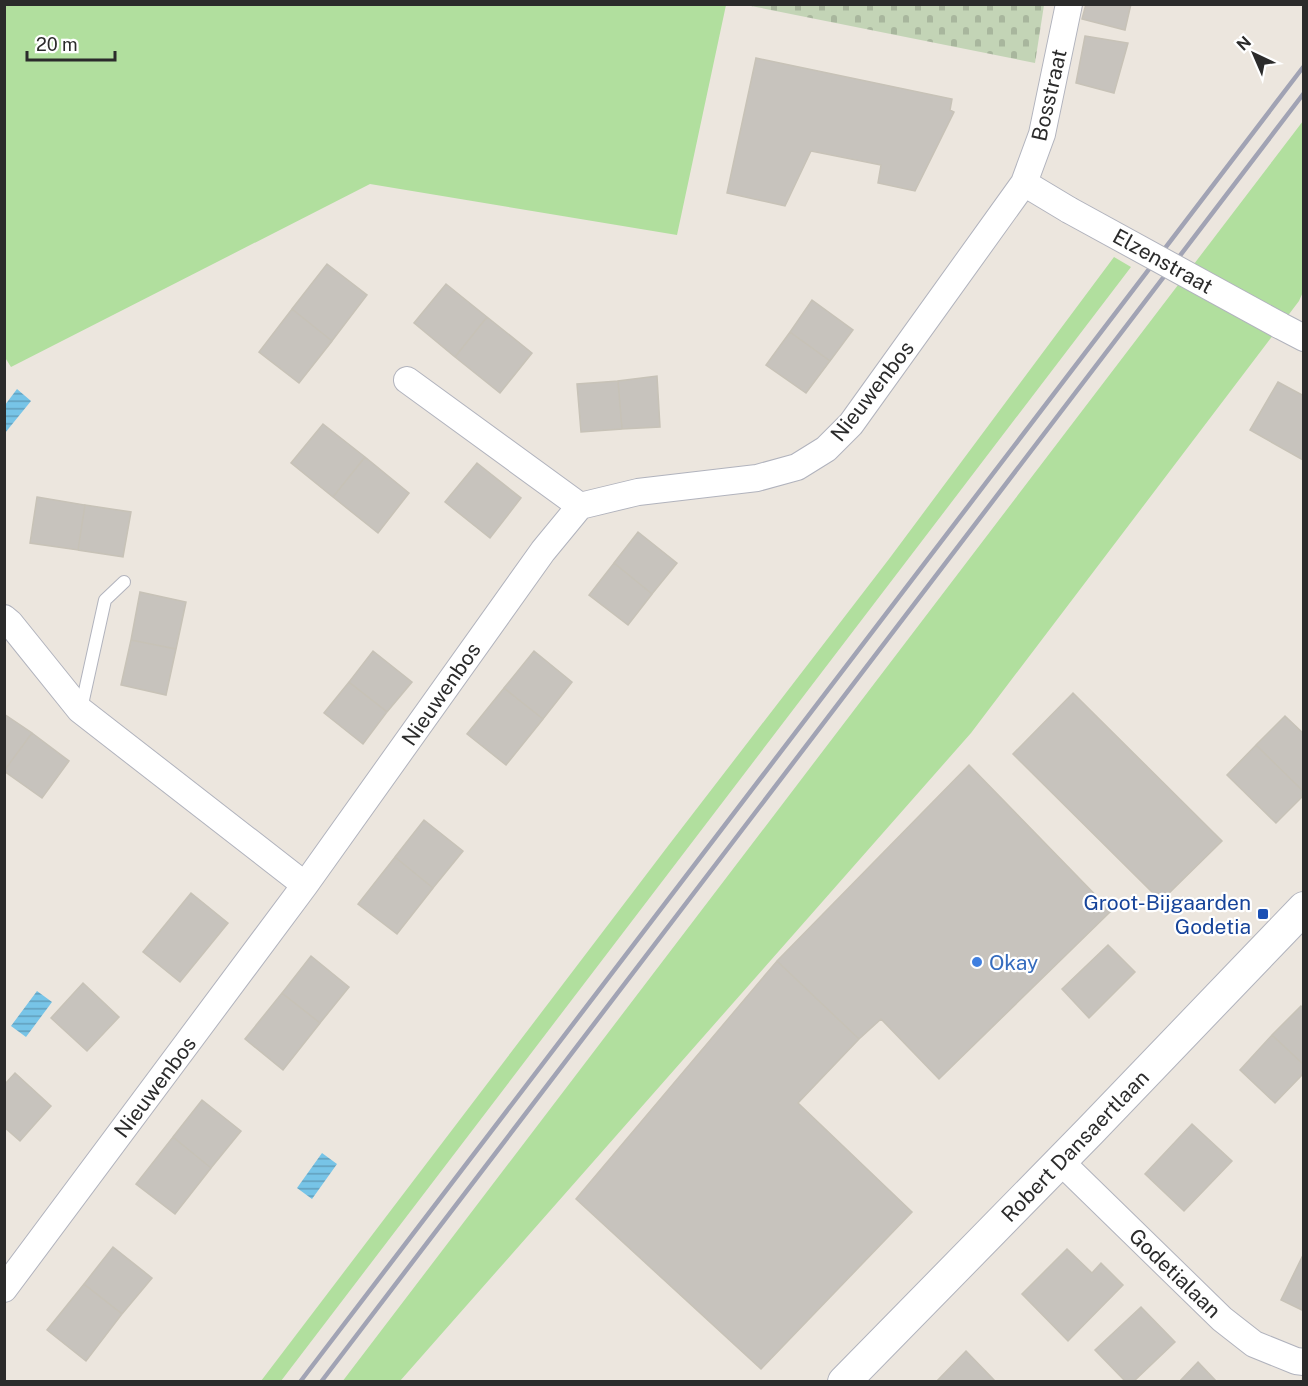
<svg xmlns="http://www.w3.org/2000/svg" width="1308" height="1386" font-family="'Public Sans',sans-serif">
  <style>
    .grass { fill: #b1df9e }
    .cemetery { fill: url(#cemetery-stones) }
    .water { fill: url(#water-rules) }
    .building { fill: #c7c3bd; stroke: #c7c2b7; stroke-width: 1.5 }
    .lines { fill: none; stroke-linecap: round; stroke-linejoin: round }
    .service-casing { stroke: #b1b3bd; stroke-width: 14 }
    .minor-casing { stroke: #b1b3bd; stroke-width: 28 }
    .tertiary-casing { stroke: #b1b3bd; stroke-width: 34 }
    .service { stroke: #fff; stroke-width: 12 }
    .minor { stroke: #fff; stroke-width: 26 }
    .tertiary { stroke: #fff; stroke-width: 32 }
    .rail { stroke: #a1a3b4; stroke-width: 4.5 }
    .minor-bridge-casing { stroke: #b1b3bd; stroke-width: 28; stroke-linecap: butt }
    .minor-bridge { stroke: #fff; stroke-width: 26 }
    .transit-dot { fill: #1a4fb4; stroke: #fff; stroke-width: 2 }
    .shop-dot { fill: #3f7fe0; stroke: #fff; stroke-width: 2 }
    .labels { text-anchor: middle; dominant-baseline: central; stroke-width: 4.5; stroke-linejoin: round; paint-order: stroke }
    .street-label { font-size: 21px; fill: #2b2b2b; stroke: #fff }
    .transit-label { font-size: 21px; fill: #164399; stroke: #fff; text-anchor: end }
    .shop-label { font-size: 21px; fill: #366cbe; stroke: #fff; text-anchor: start }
  </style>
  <defs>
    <pattern id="cemetery-stones" width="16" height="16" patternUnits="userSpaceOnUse" patternTransform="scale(1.5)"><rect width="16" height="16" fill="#c3d4b6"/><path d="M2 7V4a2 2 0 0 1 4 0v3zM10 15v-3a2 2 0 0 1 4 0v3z" fill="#a8b69d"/></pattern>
    <pattern id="water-rules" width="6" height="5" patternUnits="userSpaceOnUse" patternTransform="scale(1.5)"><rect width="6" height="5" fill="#77c4e7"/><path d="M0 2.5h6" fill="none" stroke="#629fbb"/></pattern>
  </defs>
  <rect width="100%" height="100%" fill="#ece6de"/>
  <path class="grass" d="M4 5 5 4 726 5 677 235 370 184 11 367 4 356Z
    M1303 121V292L1299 301 971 733 400 1381 342 1382Z
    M1114 257 1131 267 281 1381H261L668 846 889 559Z"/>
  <path class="cemetery" d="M746 5H1044L1035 63Z"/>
  <path class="water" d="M17 389 31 401 5 433V405Z
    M37 991 52 1002 26 1037 11 1026Z
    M322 1153 337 1164 312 1199 297 1188Z"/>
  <path class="building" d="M1086 4H1131L1125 30 1082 19Z
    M1085 36 1128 43 1114 93 1076 83Z
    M756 58 952 99 950 110 954 112 915 191 878 183 881 165 811 151 785 206 727 193Z
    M327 264 367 295 332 341 292 309Z
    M446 284 487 317 455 357 414 323Z
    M812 300 853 330 830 361 790 332Z
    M292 309 332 341 299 383 259 352Z
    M487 317 532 353 500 393 455 357Z
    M790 332 830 361 806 393 766 365Z
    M657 376 660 427 622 429 618 381Z
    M618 381 622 429 581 432 577 384Z
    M1278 382 1304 396 1303 460 1250 430Z
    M323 424 365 457 333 497 291 463Z
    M365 457 409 493 378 533 333 497Z
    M477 463 521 498 490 538 445 502Z
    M37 497 85 505 78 550 30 543Z
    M85 505 131 512 123 557 78 550Z
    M638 532 677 563 652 594 614 563Z
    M614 563 652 594 628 625 589 595Z
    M140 592 186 602 176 649 131 640Z
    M131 640 176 649 166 695 121 685Z
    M373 651 412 682 387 712 349 682Z
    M534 651 572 682 543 719 504 688Z
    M349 682 387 712 363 744 324 713Z
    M504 688 543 719 506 765 467 734Z
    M1073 693 1222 841 1161 901 1013 754Z
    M4 714 32 733 4 771Z
    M1285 716 1304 734V792L1256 745Z
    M32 733 69 761 42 798 4 771Z
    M1256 745 1304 792V795L1276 823 1227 775Z
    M969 765 1111 911 939 1079 881 1019 859 1039 777 961Z
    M424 820 463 851 433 888 395 857Z
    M395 857 433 888 397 934 358 904Z
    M191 893 228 923 180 982 143 952Z
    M1108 945 1135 972 1089 1018 1062 989Z
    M311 956 349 987 320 1023 282 993Z
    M777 961 859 1039 798 1103 912 1212 761 1369 576 1199Z
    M83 983 119 1017 87 1051 51 1018Z
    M282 993 320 1023 283 1070 245 1039Z
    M1301 1006 1304 1008V1065L1272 1035Z
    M1272 1035 1304 1065V1073L1275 1103 1240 1070Z
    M15 1073 51 1106 20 1141 4 1127V1085Z
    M202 1100 241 1131 211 1168 173 1137Z
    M1192 1124 1232 1161 1184 1211 1145 1174Z
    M173 1137 211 1168 175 1214 136 1184Z
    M113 1247 152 1278 122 1314 84 1284Z
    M1067 1249 1092 1273 1101 1263 1123 1285 1068 1341 1022 1294Z
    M1304 1253V1311L1281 1300Z
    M84 1284 122 1314 86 1361 47 1330Z
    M1141 1307 1175 1342 1133 1382H1126L1095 1350Z
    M966 1351 996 1382H936Z
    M1198 1362 1217 1382H1179Z"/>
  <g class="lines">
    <g class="service-casing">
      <path id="service" d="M81 709 105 600 124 582"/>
    </g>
    <g class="minor-casing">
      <path id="minor" d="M1024 183 1069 210
        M1279 325 1304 338
        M407 380 580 506
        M4 618 10 623 80 710 305 885
        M1060 1161 1222 1319 1254 1344 1296 1361 1304 1362
        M4 1289 305 885 543 551 580 506 638 492 757 478 797 467 826 449 851 424 1024 183 1042 134 1069 4"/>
    </g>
    <g class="tertiary-casing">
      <path id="tertiary" d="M844 1382 1090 1131 1304 908"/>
    </g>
    <use href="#service" class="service"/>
    <use href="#minor" class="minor"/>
    <use href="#tertiary" class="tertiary"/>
    <path class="rail" d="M300 1382 1304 66
      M321 1382 1304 93"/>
    <g class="minor-bridge-casing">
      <path id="minor-bridge" d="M1069 210 1279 325"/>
    </g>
    <use href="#minor-bridge" class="minor-bridge"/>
  </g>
  <rect class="transit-dot" x="1257" y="908" width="12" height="12" rx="3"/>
  <circle class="shop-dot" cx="977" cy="962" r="6"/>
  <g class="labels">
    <g class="street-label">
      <text transform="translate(1049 95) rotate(-77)">Bosstraat</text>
      <text transform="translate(1163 261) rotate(29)">Elzenstraat</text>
      <text transform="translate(872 391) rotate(-52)">Nieuwenbos</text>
      <text transform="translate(441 694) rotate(-55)">Nieuwenbos</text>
      <text transform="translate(155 1087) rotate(-53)">Nieuwenbos</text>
      <text transform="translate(1075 1146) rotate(-46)">Robert Dansaertlaan</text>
      <text transform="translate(1175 1273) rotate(44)">Godetialaan</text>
    </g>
    <g class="transit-label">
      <text x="1251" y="902">Groot-Bijgaarden<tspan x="1251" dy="24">Godetia</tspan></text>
    </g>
    <g class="shop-label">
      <text x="989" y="962">Okay</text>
    </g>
  </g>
  <rect width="1308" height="1386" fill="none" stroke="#2b2b2b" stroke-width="12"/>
  <g transform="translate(1254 54) rotate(316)" stroke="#ffffff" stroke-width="4.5" paint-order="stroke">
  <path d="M0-4.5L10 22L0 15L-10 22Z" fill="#2b2b2b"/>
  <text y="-9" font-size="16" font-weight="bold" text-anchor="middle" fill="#2b2b2b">N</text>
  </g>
  <path d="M27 51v9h88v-9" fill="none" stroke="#2b2b2b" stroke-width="3"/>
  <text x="36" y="51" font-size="18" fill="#2b2b2b" stroke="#ffffff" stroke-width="4.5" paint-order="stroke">20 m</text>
</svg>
